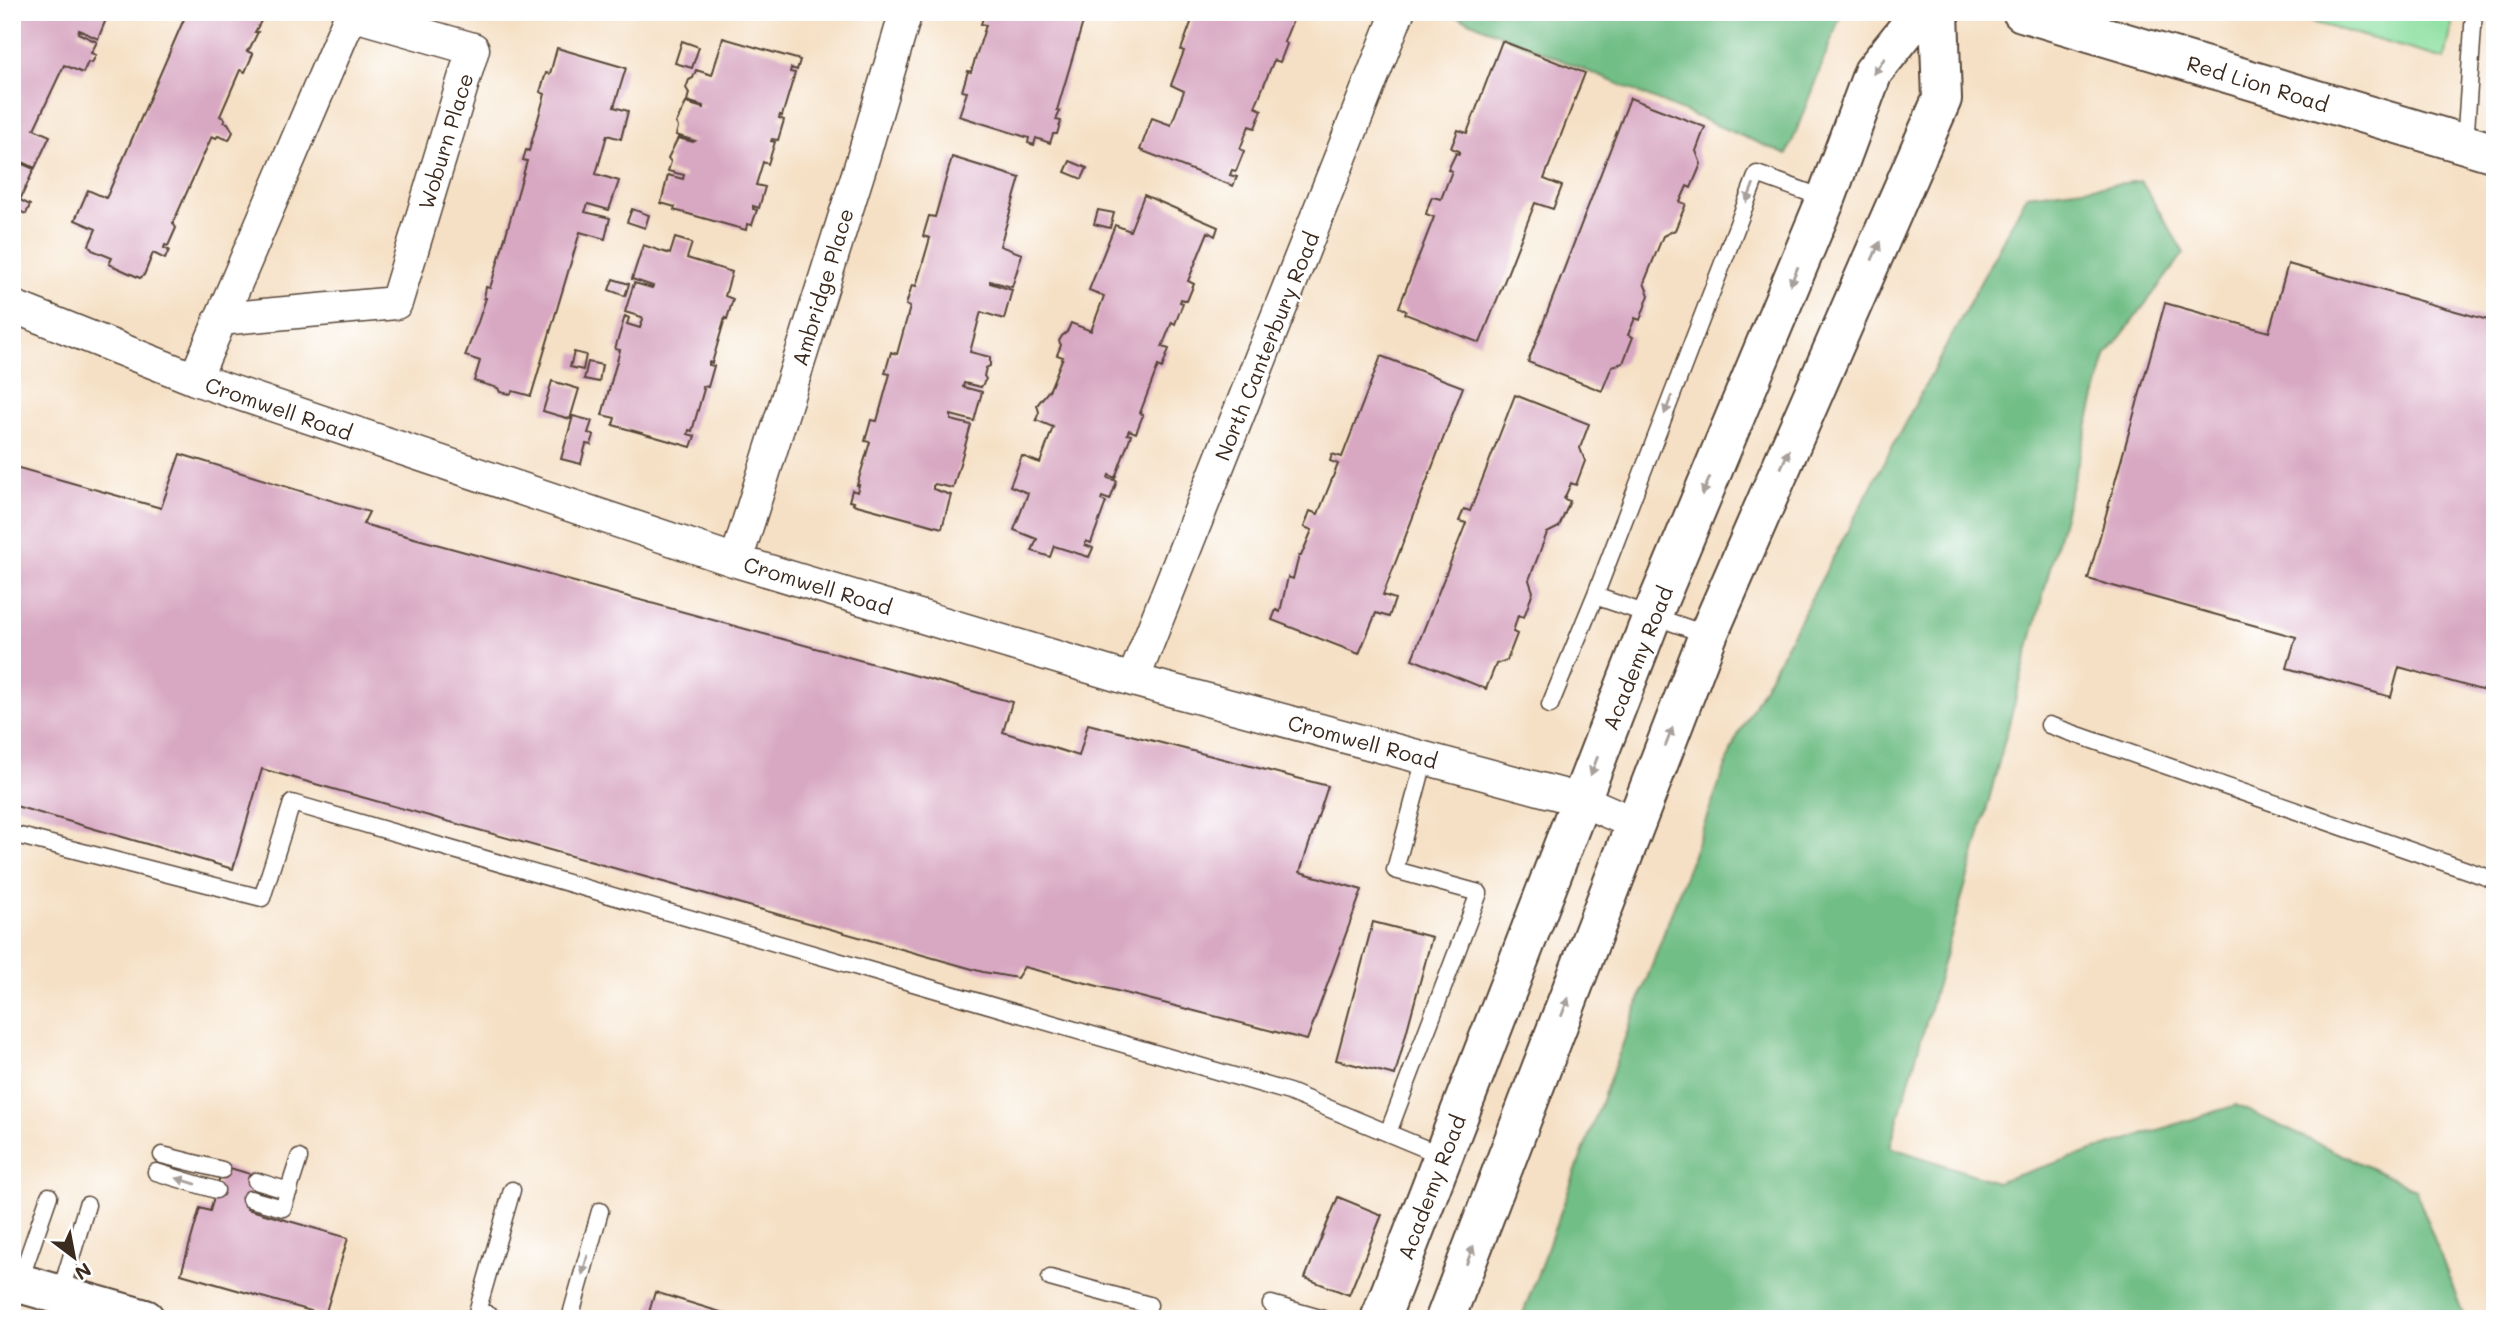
<svg xmlns="http://www.w3.org/2000/svg" width="2507" height="1331" font-family="Mali,sans-serif">
  <style>
    .green { fill: #8cdfa0; stroke: #64845f; stroke-width: 2 }
    .forest { fill: #71be86; stroke: #567452; stroke-width: 2 }
    .building { fill: #d8a7c2 }
    .lines { fill: none; stroke-linecap: round; stroke-linejoin: round }
    .lane-casing { stroke: #574537; stroke-width: 19 }
    .street-casing { stroke: #574537; stroke-width: 35 }
    .secondary-casing { stroke: #574537; stroke-width: 42 }
    .lane { stroke: #fff; stroke-width: 16 }
    .street { stroke: #fff; stroke-width: 32 }
    .secondary { stroke: #fff; stroke-width: 38 }
    .oneway { fill: #a79f9a }
    .labels { text-anchor: middle; dominant-baseline: central; stroke-width: 5; stroke-linejoin: round; paint-order: stroke }
    .street-label { font-size: 21px; fill: #3b2a1e; stroke: #fff }
  </style>
  <rect width="100%" height="100%" fill="#fff"/>
  <filter id="ink" filterUnits="userSpaceOnUse"><feTurbulence type="fractalNoise" baseFrequency=".0143" numOctaves="2"/><feDisplacementMap in="SourceGraphic" scale="14" xChannelSelector="R" yChannelSelector="G"/><feConvolveMatrix kernelMatrix="1 2 1 2 8 2 1 2 1" color-interpolation-filters="sRGB"/></filter>
  <filter id="wash" filterUnits="userSpaceOnUse"><feTurbulence type="fractalNoise" baseFrequency=".00686" numOctaves="4" result="noise"/><feDisplacementMap in="SourceGraphic" scale="28" xChannelSelector="R" yChannelSelector="G"/><feGaussianBlur stdDeviation="1.57" result="paint"/><feColorMatrix in="noise" values="0 0 0 0 0 0 0 0 0 0 0 0 0 0 0 0 0 1.4 0 .05"/><feComposite in="paint" operator="in"/></filter>
  <g filter="url(#wash)">
    <rect width="100%" height="100%" fill="#f5e0c5"/>
    <path class="green" d="M2276 12H2455L2445 59Z"/>
    <path class="forest" d="M1447 12H1842L1787 155Z
      M2141 181 2184 253 2106 356 1977 845 1890 1147 1996 1182 2236 1105 2415 1189 2465 1319H1521L1735 741 2027 195Z"/>
    <g id="blocks">
      <path class="building" d="M12 12H109L98 39 79 30 78 33 97 42 91 53 96 55 92 63 88 62 83 73 64 65 34 129 50 136 35 168 21 161 20 163 34 169 20 200 30 205 26 214 12 208Z
        M187 12H266L255 32H258L250 48 247 51 253 54 245 72 240 70 220 116 225 119 224 122 228 123 233 132 229 140 218 136 216 138 212 136 173 223 176 228 168 246 165 245 164 248 169 250 165 259 153 253 144 275 140 278 109 264 112 258 92 250 89 245 96 229 75 220 88 190 106 198 108 194Z
        M985 12H1086L1057 110 1060 111 1056 120 1061 121 1057 134H1053L1050 143 1036 138 1034 145 1028 143 1029 138 959 116 967 92 962 91 968 71 971 72 986 25 981 24Z
        M1195 12H1296L1284 42 1287 44 1280 62 1274 60 1255 107 1262 110 1255 128 1249 126 1240 149 1244 151 1236 171 1232 170 1230 175 1237 177 1233 186 1140 150 1152 118 1171 125 1184 91 1171 85 1184 51 1181 50Z
        M723 38 800 60 797 70 791 68 790 72 795 73 782 116 780 115 779 118 784 120 778 140 772 139 771 141 775 142 768 164 763 162 756 185 765 187 759 208 753 206V209L757 210 752 225 747 224 746 230 674 210 675 207 661 203 668 175 683 179 684 175 668 171 671 162 668 158 678 138 693 142 695 141 676 135 678 127 676 123 686 103 703 108V106L687 101 689 93 686 88 689 80 693 78 696 70 712 75Z
        M682 41 699 47 692 68 675 63Z
        M1502 41 1585 73 1544 179 1562 186 1553 209 1535 203 1480 343 1405 314 1406 311 1399 307 1434 217 1426 214 1429 204 1432 197 1441 199 1452 171 1448 170 1456 153 1459 154V151L1451 148 1455 138 1458 130 1467 133Z
        M557 48 626 68 614 107 628 111 621 139 607 135 596 174 619 181 609 210 588 204 585 212 610 218 605 239 580 232 531 396 513 391 510 394 500 392 498 388 474 381 480 361 465 356 478 322 486 298H484L486 287 490 288 500 255 527 161 523 160 526 150 529 151 545 94 540 92 546 73 550 74Z
        M1630 98 1705 127 1696 151 1701 164 1691 188 1687 186 1680 202 1686 204 1675 230 1663 236 1644 283 1649 295 1640 320 1635 318 1628 335 1633 337 1623 363 1612 366 1602 391 1528 362Z
        M952 157 1020 178 1000 246 1022 254 1012 287 990 281V283L1012 290 1004 319 981 312 980 315 970 352 990 357V366L986 368 984 376 986 379 981 387 964 383 963 387 982 392 974 421 951 415V420L971 425 953 488 935 484 933 486V489L951 495 942 528 853 504 854 502 849 501 852 490 857 492 859 485H857L870 442 865 441 871 420 877 421 890 374 885 373 891 352 897 354 910 307 906 305 912 285 916 286 930 238 923 236 929 216 935 217Z
        M1070 161 1087 168 1082 179 1065 172Z
        M1144 195 1218 227 1215 236 1208 232 1188 281 1194 284 1187 301 1181 299 1180 302 1183 303 1175 324 1172 322 1162 347 1169 349 1162 368 1158 366 1140 413 1143 415 1136 433 1129 430 1127 434 1131 435 1115 478 1109 475 1108 478 1117 481 1110 500 1102 497 1101 500 1106 502 1091 543 1086 541 1085 545 1093 548 1089 557 1054 546 1050 557 1032 551 1037 539 1014 530 1028 493 1010 486 1022 456 1040 463 1053 427 1036 420 1039 412 1037 405 1050 389 1063 357 1057 355 1061 345 1059 341 1062 336 1067 332 1071 323 1091 331 1104 296 1089 290 1115 225 1130 231Z
        M632 209 649 215 645 228 627 222Z
        M1098 210 1114 213 1110 228 1094 224Z
        M675 238 692 243 687 258 732 272 725 296 733 299 727 319 725 318 712 363 709 362V365L714 366 708 387 703 386 702 388 704 389 692 431 689 430 688 434 695 436 691 447 613 425 615 418 602 415 620 350 615 349 625 316 629 318 627 324 640 328 643 319 642 317 625 312 634 283 652 288 653 286 632 279 643 245 670 254Z
        M2288 264 2495 322V694L2399 667 2391 697 2287 668 2296 637 2088 579 2165 303 2269 332Z
        M613 279 629 284 625 296 609 290Z
        M574 352 586 355 583 370 570 367Z
        M1381 356 1463 387 1386 587 1383 595 1395 599 1389 617 1376 613 1359 654 1272 620 1276 610 1280 612 1288 577 1293 579 1299 556H1301L1312 530 1304 527 1310 511 1318 514 1338 464 1330 461 1332 454 1342 457Z
        M588 362 602 365 599 382 584 379Z
        M552 381 579 389 570 419 543 411Z
        M1515 395 1589 424 1580 448 1585 461 1576 485 1571 483 1564 499 1570 501 1559 527 1547 533 1529 580 1533 592 1524 617 1518 615 1513 632 1517 634 1507 660 1496 664 1486 689 1412 659 1466 523 1459 521 1464 509 1470 511Z
        M573 416 592 421 588 433 594 435 591 445 586 444 581 464 561 459Z
        M180 454 369 512 363 524 1012 702 1003 732 1079 756 1088 724 1328 786 1300 872 1362 890 1307 1040 1024 967 1017 978 983 972 262 769 233 869 12 805V466L161 508Z
        M1373 922 1432 937 1395 1075 1336 1060Z
        M223 1166 257 1176 247 1209 348 1238 325 1315 181 1274 200 1208 210 1211Z
        M1338 1197 1382 1215 1349 1295 1305 1278Z
        M655 1292 740 1318V1319H647Z"/>
    </g>
  </g>
  <g filter="url(#ink)">
    <use href="#blocks" fill-opacity="0" stroke="#574537" stroke-width="2"/>
    <g class="lines">
      <g class="lane-casing">
        <path id="lane" d="M2465 145 2474 12
          M1708 635 1595 596 1757 174 1826 199
          M1550 705 1595 596
          M2049 725 2495 880
          M12 834 262 898 292 803 1289 1092 1443 1156
          M1388 1133 1479 893 1395 870 1425 758
          M162 1155 222 1170
          M156 1172 216 1190
          M256 1181 289 1191
          M250 1199 283 1208 299 1158
          M1050 1278 1149 1305
          M19 1283 49 1196
          M60 1294 87 1205
          M1271 1304 1323 1319
          M478 1309 496 1319
          M475 1319 512 1190
          M577 1319 572 1311 600 1211"/>
      </g>
      <g class="street-casing">
        <path id="street" d="M12 306 195 379 736 561 1133 680 1581 800 1636 824
          M195 379 351 14 473 49 396 303 220 319
          M736 561 863 158 906 12
          M1133 680 1398 12"/>
      </g>
      <g class="secondary-casing">
        <path id="secondary" d="M2022 12 2495 153
          M12 1281 145 1319
          M1380 1319 1652 616 1826 199 1873 72 1921 12
          M1445 1319 1708 635 1942 99 1939 12"/>
      </g>
      <use href="#lane" class="lane"/>
      <use href="#street" class="street"/>
      <use href="#secondary" class="secondary"/>
    </g>
    <defs><path id="oneway-solid" d="M-6-.8H1V-3.2L6.5 0L1 3.2V.8H-6Z" transform="scale(1.75)"/></defs>
    <g class="oneway">
      <use href="#oneway-solid" transform="translate(1879 66) rotate(126)"/>
      <use href="#oneway-solid" transform="translate(1750 193) rotate(111)"/>
      <use href="#oneway-solid" transform="translate(1876 251) rotate(-66)"/>
      <use href="#oneway-solid" transform="translate(1794 276) rotate(113)"/>
      <use href="#oneway-solid" transform="translate(1668 405) rotate(111)"/>
      <use href="#oneway-solid" transform="translate(1785 459) rotate(-66)"/>
      <use href="#oneway-solid" transform="translate(1706 486) rotate(113)"/>
      <use href="#oneway-solid" transform="translate(1669 737) rotate(-69)"/>
      <use href="#oneway-solid" transform="translate(1594 766) rotate(111)"/>
      <use href="#oneway-solid" transform="translate(1565 1007) rotate(-69)"/>
      <use href="#oneway-solid" transform="translate(186 1181) rotate(-163)"/>
      <use href="#oneway-solid" transform="translate(1470 1255) rotate(-69)"/>
      <use href="#oneway-solid" transform="translate(585 1265) rotate(106)"/>
    </g>
  </g>
  <g class="labels">
    <g class="street-label">
      <text transform="translate(2258 83) rotate(17)">Red Lion Road</text>
      <text transform="translate(445 141) rotate(-73)">Woburn Place</text>
      <text transform="translate(822 287) rotate(-73)">Ambridge Place</text>
      <text transform="translate(1266 346) rotate(-68)">North Canterbury Road</text>
      <text transform="translate(279 408) rotate(19)">Cromwell Road</text>
      <text transform="translate(818 585) rotate(17)">Cromwell Road</text>
      <text transform="translate(1637 658) rotate(-68)">Academy Road</text>
      <text transform="translate(1363 741) rotate(15)">Cromwell Road</text>
      <text transform="translate(1431 1187) rotate(-69)">Academy Road</text>
    </g>
  </g>
  <rect width="2507" height="1331" fill="none" stroke="#fff" stroke-width="42"/>
  <g transform="translate(74 1257) rotate(148)" stroke="#ffffff" stroke-width="5" paint-order="stroke">
  <path d="M0-5L12 26L0 18L-12 26Z" fill="#3b2a1e"/>
  <text y="-10" font-size="19" font-weight="bold" text-anchor="middle" fill="#3b2a1e">N</text>
  </g>
</svg>
